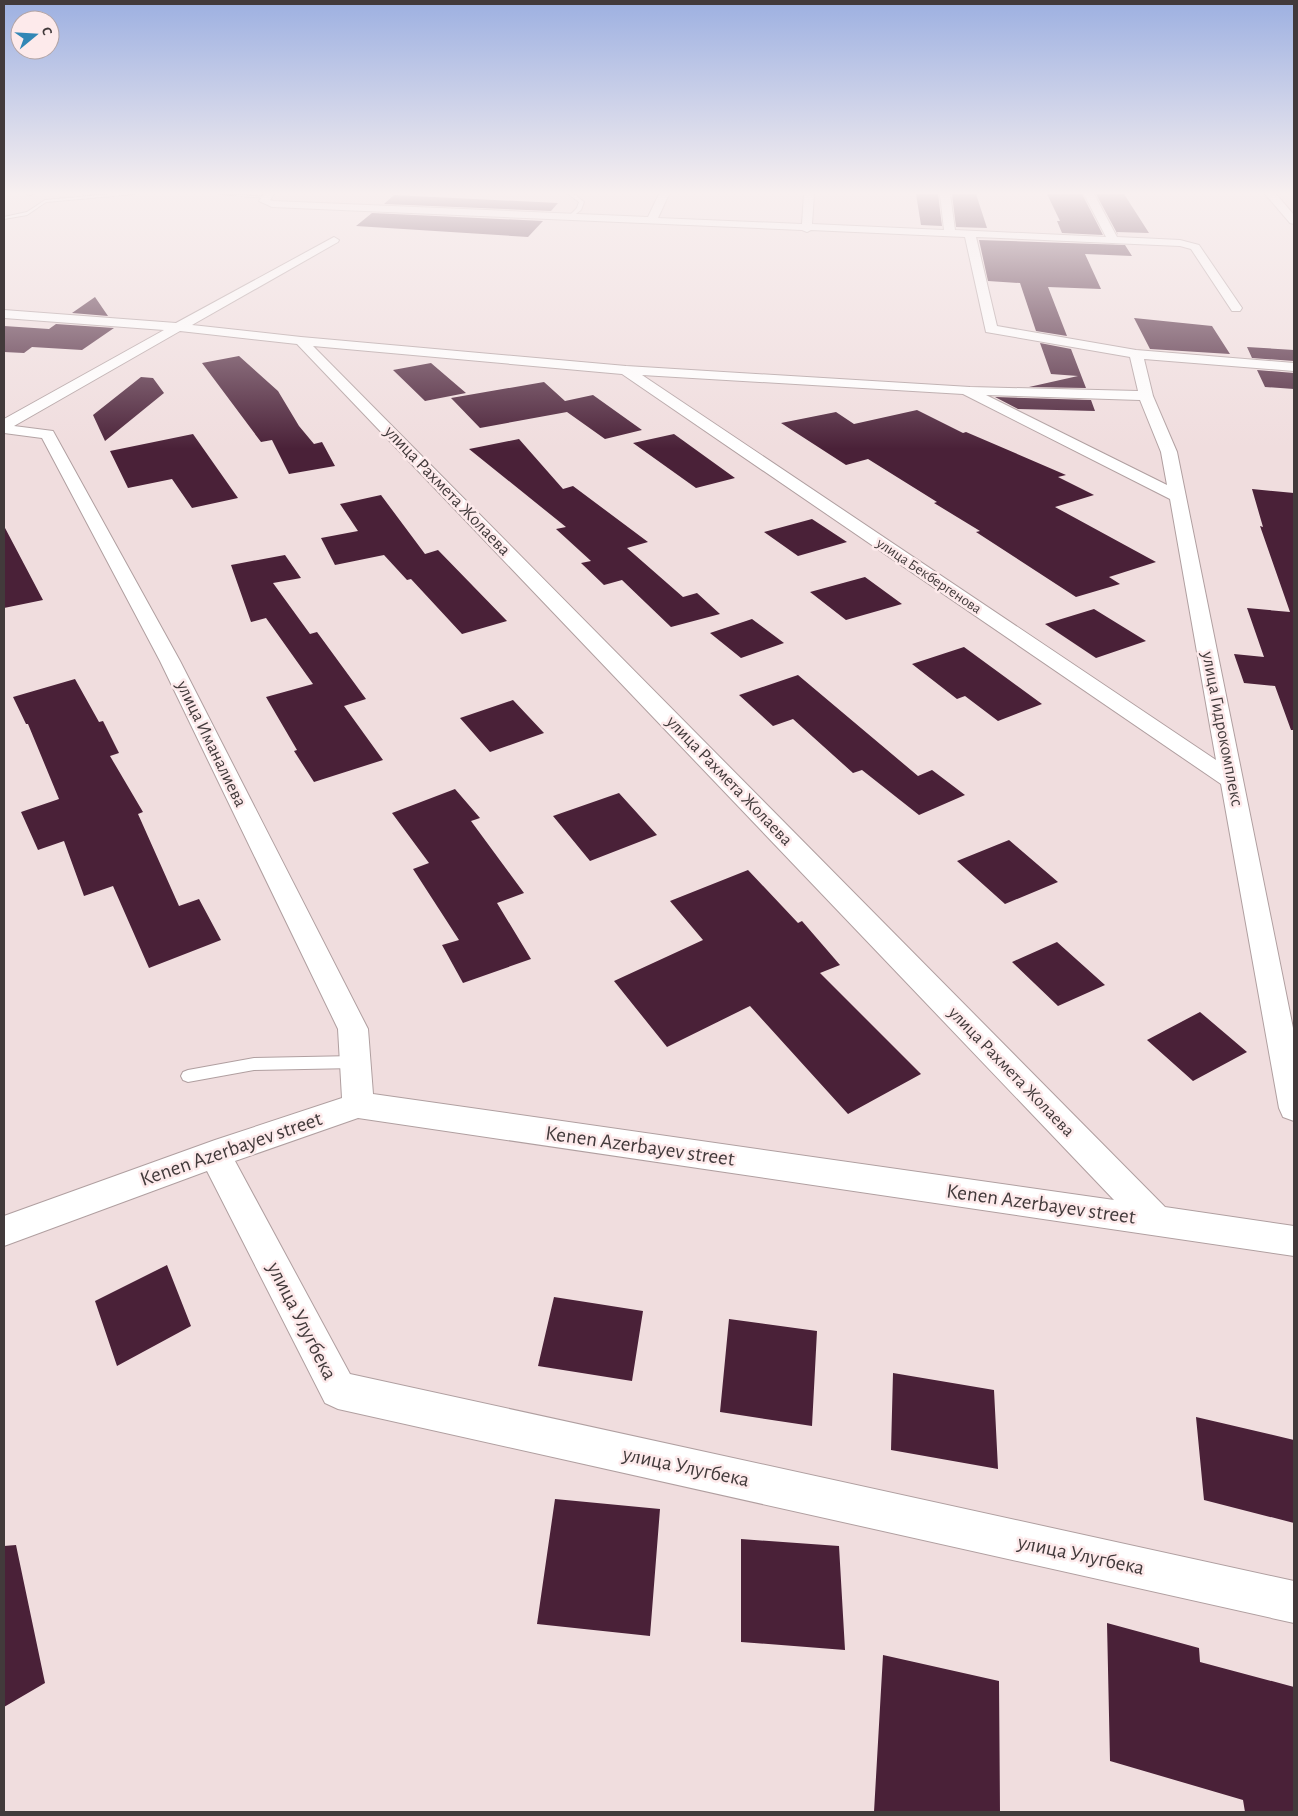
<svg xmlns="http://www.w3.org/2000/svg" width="1298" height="1816" font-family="'Alegreya Sans',sans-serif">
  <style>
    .building { fill: #4a2138 }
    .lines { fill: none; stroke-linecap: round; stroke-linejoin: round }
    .service-casing { stroke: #b09fa0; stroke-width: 2 }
    .minor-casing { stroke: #b09fa0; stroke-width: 2 }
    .service { fill: #fff; fill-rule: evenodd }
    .minor { fill: #fff; fill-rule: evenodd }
    .labels { text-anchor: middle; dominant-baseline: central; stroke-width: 5; stroke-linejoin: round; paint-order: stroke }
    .far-street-label { font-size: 15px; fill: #423a3b; stroke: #fdeaeb }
    .street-label { font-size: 18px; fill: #423a3b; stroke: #fdeaeb }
    .near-street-label { font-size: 21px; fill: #423a3b; stroke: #fdeaeb }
  </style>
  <rect width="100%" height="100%" fill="#f0ddde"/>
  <path class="building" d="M916 194H938L942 226 921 225Z
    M952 194H976L987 228 956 227Z
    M1047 194H1082L1103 235 1062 233 1057 221H1060Z
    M1096 194H1124L1149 233 1117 232 1118 235Z
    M394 195 558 203 551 211 384 204Z
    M372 213 543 221 528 237 356 226Z
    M979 240 1125 245 1132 256 1085 254 1101 289 1048 287 1067 336 1036 331 1020 283 988 281Z
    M95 297 108 316 72 313Z
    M1134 318 1212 326 1230 354 1150 349Z
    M56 324 114 328 82 350 32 347 24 353 4 352V326L49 329Z
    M1040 343 1071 349 1086 388 1029 387 1078 376 1051 374Z
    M1247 347 1294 350V361L1252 358Z
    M239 356 278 391 299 426 314 444 322 442 335 466 289 474 272 440 261 442 202 363Z
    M431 363 466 393 425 401 393 370Z
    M1257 370 1294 373V389L1265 387Z
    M141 377 153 378 164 393 105 441 93 415Z
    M544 382 565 401 593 395 642 430 605 439 567 412 480 428 451 398Z
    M995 397 1091 400 1095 411 1018 409Z
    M917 410 963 433 966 432 1066 475 1058 477 1094 495 1055 507 1156 562 1109 577 1120 584 1076 597 976 532 980 531 934 503 937 502 868 459 846 465 781 423 836 412 854 424Z
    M193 434 238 498 192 508 172 479 128 488 110 451Z
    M674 434 735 478 696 488 633 443Z
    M519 439 563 489 573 486 648 542 627 548 683 597 697 593 720 614 671 627 622 580 604 585 581 563 591 561 556 529 566 527 469 449Z
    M1252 489 1294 493V730H1291L1275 686 1244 683 1234 654 1264 657 1247 608 1290 612 1260 526 1263 527Z
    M381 495 425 554 438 550 507 621 462 634 411 579 407 580 384 555 335 565 321 538 358 531 340 504Z
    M812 519 847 542 798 556 764 532Z
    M4 526 43 600 4 608Z
    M285 555 301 578 273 583 310 634 317 632 366 699 344 706 383 760 314 782 294 751 297 750 266 697 313 684 266 618 251 622 231 565Z
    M865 577 902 604 846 620 810 592Z
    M1094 609 1146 641 1096 658 1045 624Z
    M752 619 784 643 741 658 710 633Z
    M964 647 1042 704 998 721 965 696 957 699 912 664Z
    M798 675 918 776 932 770 965 795 919 815 862 770 853 773 793 719 773 726 739 695Z
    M75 679 99 722 103 721 119 753 110 756 143 812 138 814 179 906 199 899 221 940 149 968 113 886 84 896 64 841 38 850 21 812 59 799 28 724H26L13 697Z
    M513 700 544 733 490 752 460 718Z
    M455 789 480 818 471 821 524 893 497 903 531 959 463 983 442 945 459 940 413 869 429 863 392 813Z
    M619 793 657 835 590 861 553 816Z
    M1009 840 1058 882 1005 904 957 861Z
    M748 870 798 923 802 921 840 965 820 973 921 1074 848 1114 750 1006 667 1047 614 981 703 940 670 901Z
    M1057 942 1105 985 1058 1006 1012 962Z
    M1200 1012 1247 1052 1193 1081 1147 1040Z
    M167 1265 191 1326 117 1366 95 1301Z
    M554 1297 643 1311 632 1381 538 1366Z
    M729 1319 817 1331 812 1426 720 1412Z
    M893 1373 994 1390 998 1469 891 1450Z
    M1196 1417 1294 1440V1523L1204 1500Z
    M555 1499 660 1509 650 1636 537 1624Z
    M741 1539 839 1546 845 1650 741 1642Z
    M16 1545 45 1683 4 1707V1546Z
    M1107 1623 1199 1648 1200 1662 1294 1687V1812H1245L1243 1800 1110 1761Z
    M883 1655 999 1681 1000 1812H874Z"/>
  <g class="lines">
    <g class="service-casing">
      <path id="service" d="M27 194H32L30 195Z
        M112 194H135L46 202 27 215 4 219V217L27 212 45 200Z
        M220 194 268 197 266 198Z
        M568 194H574L584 202 581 210 569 219 567 218 577 208 579 202Z
        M355 1056 360 1058 362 1062 360 1066 355 1068 254 1070 188 1082 183 1080 181 1076 183 1072 188 1070 254 1058Z"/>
    </g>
    <g class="minor-casing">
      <path id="minor" d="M264 194H274L270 200 273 201 648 217 659 194H669L658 218 802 224 804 194H814L812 224 944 230 940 194H950L955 230 1106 237 1084 194H1094L1117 237 1180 240 1199 245 1242 308 1240 311H1232L1191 249 1180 246 976 237 997 326 1136 350 1294 363V371L1144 359 1153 396 1177 452 1294 1033V1121L1283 1117 1279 1108 1221 784 622 374 313 346 1165 1207 1294 1226V1256L358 1118 235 1161 350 1374 1294 1581V1623L338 1409 325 1403 207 1171 4 1246V1216L215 1140 342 1098 338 1029 160 661 42 438 4 433V419L164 330 4 318V310L176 323 334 237 339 240 338 242 192 325 301 337 626 366 970 387 1138 391 1130 357 986 332 965 237 811 230 807 232 802 230 272 207 259 201ZM180 331 297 344 1114 1200 373 1094 368 1029 180 661 53 431 14 426ZM642 375 963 394 1170 499 1216 760ZM986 395 1140 400 1161 452 1167 485Z
        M1265 194H1276L1294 215V224L1290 223Z"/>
    </g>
    <use href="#service" class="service"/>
    <use href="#minor" class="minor"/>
  </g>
  <linearGradient id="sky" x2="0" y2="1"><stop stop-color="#9db0e1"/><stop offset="0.43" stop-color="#f8f0f0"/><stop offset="1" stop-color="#f8f0f0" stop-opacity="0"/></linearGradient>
  <rect width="1298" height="449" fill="url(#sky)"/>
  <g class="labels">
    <g class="far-street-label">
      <text transform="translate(929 576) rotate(34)">улица Бекбергенова</text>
    </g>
    <g class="street-label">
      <text transform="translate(447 491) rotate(46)">улица Рахмета Жолаева</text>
      <text transform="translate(1222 729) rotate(79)">улица Гидрокомплекс</text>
      <text transform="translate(211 744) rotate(64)">улица Иманалиева</text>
      <text transform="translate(729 781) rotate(46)">улица Рахмета Жолаева</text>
      <text transform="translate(1011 1072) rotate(46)">улица Рахмета Жолаева</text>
    </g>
    <g class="near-street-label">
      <text transform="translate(640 1146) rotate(8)">Kenen Azerbayev street</text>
      <text transform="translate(231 1149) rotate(-19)">Kenen Azerbayev street</text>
      <text transform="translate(1041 1204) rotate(8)">Kenen Azerbayev street</text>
      <text transform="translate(302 1321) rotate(63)">улица Улугбека</text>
      <text transform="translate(686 1467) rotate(12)">улица Улугбека</text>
      <text transform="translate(1081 1555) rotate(12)">улица Улугбека</text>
    </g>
  </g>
  <rect width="1298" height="1816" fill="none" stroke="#423a3b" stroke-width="10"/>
  <g transform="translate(35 35) rotate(72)"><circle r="24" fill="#fdeaeb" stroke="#b2a4a5"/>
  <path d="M0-4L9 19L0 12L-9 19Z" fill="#3287b6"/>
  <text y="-8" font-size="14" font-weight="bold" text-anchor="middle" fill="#423a3b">С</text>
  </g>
</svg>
